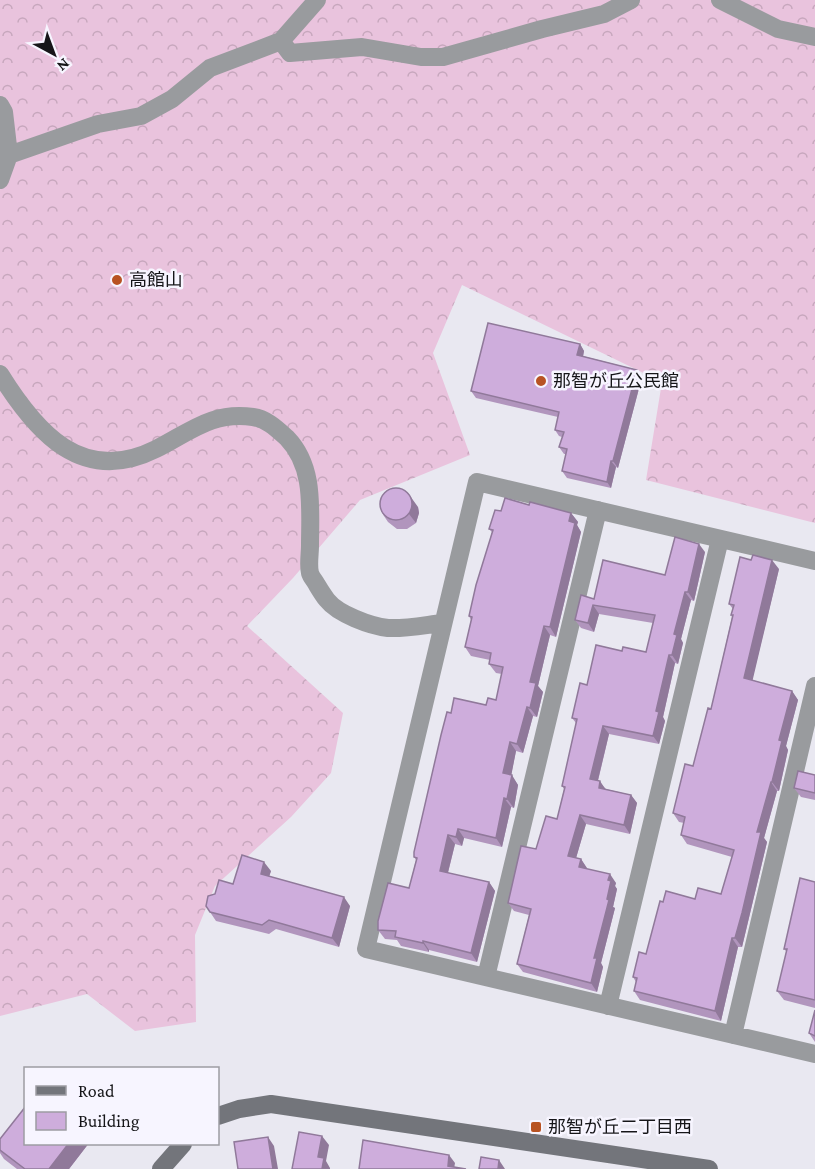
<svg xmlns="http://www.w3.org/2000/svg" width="815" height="1169" font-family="'Crimson Pro','Noto Sans JP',serif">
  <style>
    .forest { fill: url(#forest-crowns) }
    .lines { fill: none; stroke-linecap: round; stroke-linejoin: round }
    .street { stroke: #999b9e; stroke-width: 18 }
    .secondary { stroke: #73757b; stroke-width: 18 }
    .wall { fill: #b195bd }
    .shaded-wall { fill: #90799a }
    .building { fill: #ceaddc; stroke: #90799a; stroke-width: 1.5 }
    .poi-dot { fill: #b85323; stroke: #f7f5ff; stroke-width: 2 }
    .labels { text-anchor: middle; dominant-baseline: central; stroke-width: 5; stroke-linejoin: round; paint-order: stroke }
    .poi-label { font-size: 18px; fill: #161619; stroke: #f7f5ff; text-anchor: start }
  </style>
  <defs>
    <pattern id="forest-crowns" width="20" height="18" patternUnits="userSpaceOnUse" patternTransform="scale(1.5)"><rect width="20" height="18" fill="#e9c3dd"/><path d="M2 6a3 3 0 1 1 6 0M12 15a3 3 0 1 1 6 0" fill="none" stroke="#c7a7bd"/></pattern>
  </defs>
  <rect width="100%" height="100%" fill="#e9e8f1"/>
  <path class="forest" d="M0 0H815V523L646 480 662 382 462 285 433 353 470 455 360 500 293 578 247 626 343 713 331 773 291 817 215 886 195 935 196 1022 135 1031 87 994 0 1016Z"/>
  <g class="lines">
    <path class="street" d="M720 0 778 29 815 37
      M281 41 290 53 362 47 421 57H443L542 29 604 14 631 0
      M0 105 4 112 9 155 0 180
      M9 155 98 124 141 116 172 99 210 68 281 41 317 0
      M0 374C36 432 82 486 156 449 190 432 212 411 253 417 267 419 277 429 287 438 315 467 310 509 310 546 310 554 308 565 310 573 311 577 315 581 317 585 320 590 323 595 327 600 338 614 370 626 388 628 405 629 425 625 442 623
      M815 561 477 482 366 949 815 1054
      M486 977 598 510
      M608 1006 720 539
      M733 1035 815 686"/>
    <path class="secondary" d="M218 1116 239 1109 271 1104 709 1169
      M161 1169 183 1144"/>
  </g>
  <path class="wall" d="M580 344 584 351 583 356 637 370 642 377 618 468 616 467 611 488 567 478 562 471 566 454H564L559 447 562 437 559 436 555 430 558 417 476 398 471 391Z
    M529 505 571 513 578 522 577 525 581 532 556 637 550 635 538 686 543 692 537 717 533 716 523 753 516 751 511 775 518 785 514 808 511 807 502 847 464 838 462 846 455 844 448 873 489 882 495 891 477 962 429 950V952L401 946 397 940 385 939 378 930 409 888 416 860 414 857 451 713 486 705 496 700 502 674 496 673 489 664 490 660 471 656 465 647 471 620 469 616 492 532 489 529 501 511Z
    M418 507 419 513 416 523 407 529H397L388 522 382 513Z
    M705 552 694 601 691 600 681 639 683 643 678 664 675 663 663 717 665 721 659 744 609 734 598 781 606 789 631 795 637 803 630 834 586 824 576 858 581 859 587 869 616 883 615 886 617 889 613 907 615 908 601 963 603 967 597 992 523 972 517 964 529 915 514 911 508 903 536 849 557 819 564 789 562 786 576 723 572 718 587 685 622 651 646 652 653 623 599 614 594 632 581 628 575 620 594 599 665 575Z
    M779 569 752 680 792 691 798 700 786 746 788 750 779 791H777L764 838 767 842 748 922 742 947H738L721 1021 640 1000 634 991 636 982 633 977 646 954 663 902 695 899 721 894 732 857 687 844 681 835 684 823 679 822 673 813 693 766 711 709 732 617 731 615 733 609 729 604Z
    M815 775V800L801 797 794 788Z
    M271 871 269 876 350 906 339 947 276 929 269 934 216 921 206 906 215 894 233 884Z
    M815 882V1008L784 1000 777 991 787 952 784 949Z
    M815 1010V1042L809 1033Z
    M26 1143H89L69 1169H17L4 1159 0 1153V1150Z"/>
  <path class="shaded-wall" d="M580 344 584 351 582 362 577 355Z
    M637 370 642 377 618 468 613 461Z
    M611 461 616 467 611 488 607 482Z
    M408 493 418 507 419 513 416 523 409 514Z
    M571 513 578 522 577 525 581 532 556 637 550 627 569 521Z
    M699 544 705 552 694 601 688 592Z
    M772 560 779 569 751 687 744 678Z
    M685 592 691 600 681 639 683 643 678 664 672 655 674 634Z
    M593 605 599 614 594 632 588 623Z
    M544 626 550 635 538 686 543 692 537 717 530 708V682Z
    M669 655 675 663 663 717 665 721 659 744 653 736 656 711Z
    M792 691 798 700 786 746 788 750 779 791 772 782 779 740Z
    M527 707 533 716 523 753 517 744Z
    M603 726 609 734 596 788 590 779Z
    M510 742 516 751 510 782 503 773Z
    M512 775 518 785 514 808 507 799Z
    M600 781 606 790 599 788Z
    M771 782 777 791 764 838 767 842 742 947 735 938 757 832Z
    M631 795 637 803 630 834 624 825Z
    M504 798 511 807 502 847 496 838Z
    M580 815 586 824 574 865 568 856Z
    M458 829 464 838 462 846 456 837Z
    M448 835 455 844 446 880 440 871Z
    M581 859 587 868 585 875 579 867Z
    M264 862 271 871 267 883 261 874Z
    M610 874 616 883 615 886 617 889 613 907 615 908 601 963 603 967 597 992 591 983 594 958 607 899 608 880Z
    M489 882 495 891 477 962 471 953Z
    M344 897 350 906 339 947 332 938Z
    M732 938 738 947 721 1021 715 1011Z
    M423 941 429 950V952L423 943Z
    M322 1136 329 1145 326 1161 330 1168V1169H322L318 1157Z
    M268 1137 274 1146 278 1169H273Z
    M69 1143H89L69 1169H49Z
    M449 1155 455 1163 454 1169 448 1166Z
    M499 1160 505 1169H498Z"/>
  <path class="building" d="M488 323 580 344 577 355 637 370 613 461H611L607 482 562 471 567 449 559 447 564 432 555 430 559 412 471 391Z
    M380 504a16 16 0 1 1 32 0a16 16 0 1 1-32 0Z
    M505 498 529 505 530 502 571 513 569 521 575 523 550 627 544 626 530 682 536 683 530 708 527 707 517 744 510 742 503 773 512 775 507 799 504 798 496 838 458 829 456 837 448 835 440 871 489 882 471 953 423 941V943L395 937 396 931 378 930V921L388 883 409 888 417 858 414 857V852L441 735 447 712 451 713 454 698 486 705 488 698 496 700 503 667 489 664 491 653 465 647 472 617 469 616 476 585 493 530 489 529 495 510 501 511Z
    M675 537 699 544 688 592H685L674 634 677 635 672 655H669L656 711 659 712 653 736 603 726 590 779 600 781 599 788 631 795 624 825 580 815 568 856 581 859 579 867 610 874 608 880 611 881 607 899 609 900 594 958H597L591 983 517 964 531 909 508 903 521 846 536 849 546 816 557 819 565 787 562 786 577 719 572 718 580 683 587 685 596 645 622 651 623 647 646 652 655 615 593 605 588 623 575 620 581 595 594 599 603 560 665 575Z
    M753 555 772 560 744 678 792 691 779 740 782 741 772 782H771L757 832H761L742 913 735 938H732L715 1011 634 991 637 978 633 977 639 952 646 954 660 901 663 902 666 891 695 899 698 888 721 894 734 850 681 835 685 817 673 813 685 764 693 766 708 708 711 709 733 615H731L734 605 729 604 740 557 751 560Z
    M798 771 815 775V793L794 788Z
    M242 855 264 862 261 874 344 897 332 938 269 920 262 925 210 912 206 906 208 896 215 894 219 880 233 884Z
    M800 878 815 882V1000L777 991 787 949H784Z
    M815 1010V1036L809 1033Z
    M26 1106V1143H69L49 1169H25L0 1150V1139Z
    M299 1132 322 1136 318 1157 324 1158 322 1169H292Z
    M268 1137 273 1169H238L234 1142Z
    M363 1140 449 1155 448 1166 466 1169H359Z
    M481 1157 499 1160 498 1169H479Z"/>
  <g class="poi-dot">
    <circle cx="117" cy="280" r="6"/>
    <circle cx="541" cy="381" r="6"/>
    <rect x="530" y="1121" width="12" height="12" rx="3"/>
  </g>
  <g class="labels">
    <g class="poi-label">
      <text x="129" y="280">高館山</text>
      <text x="553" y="381">那智が丘公民館</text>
      <text x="548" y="1127">那智が丘二丁目西</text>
    </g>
  </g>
  <rect x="24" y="1067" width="195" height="78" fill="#f7f5ff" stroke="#9d9ca3" stroke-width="1.5"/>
  <rect x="36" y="1086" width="30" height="9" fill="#73757b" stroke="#9d9ca3" stroke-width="1.5"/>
  <text x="78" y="1097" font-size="18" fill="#161619">Road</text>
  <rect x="36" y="1112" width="30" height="18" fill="#ceaddc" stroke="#9d9ca3" stroke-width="1.5"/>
  <text x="78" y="1127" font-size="18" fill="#161619">Building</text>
  <g transform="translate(54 54) rotate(139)" stroke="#f7f5ff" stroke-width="4.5" paint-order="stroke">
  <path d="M0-4.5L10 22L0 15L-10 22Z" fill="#161619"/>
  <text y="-9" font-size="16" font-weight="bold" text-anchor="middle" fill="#161619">N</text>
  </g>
</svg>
